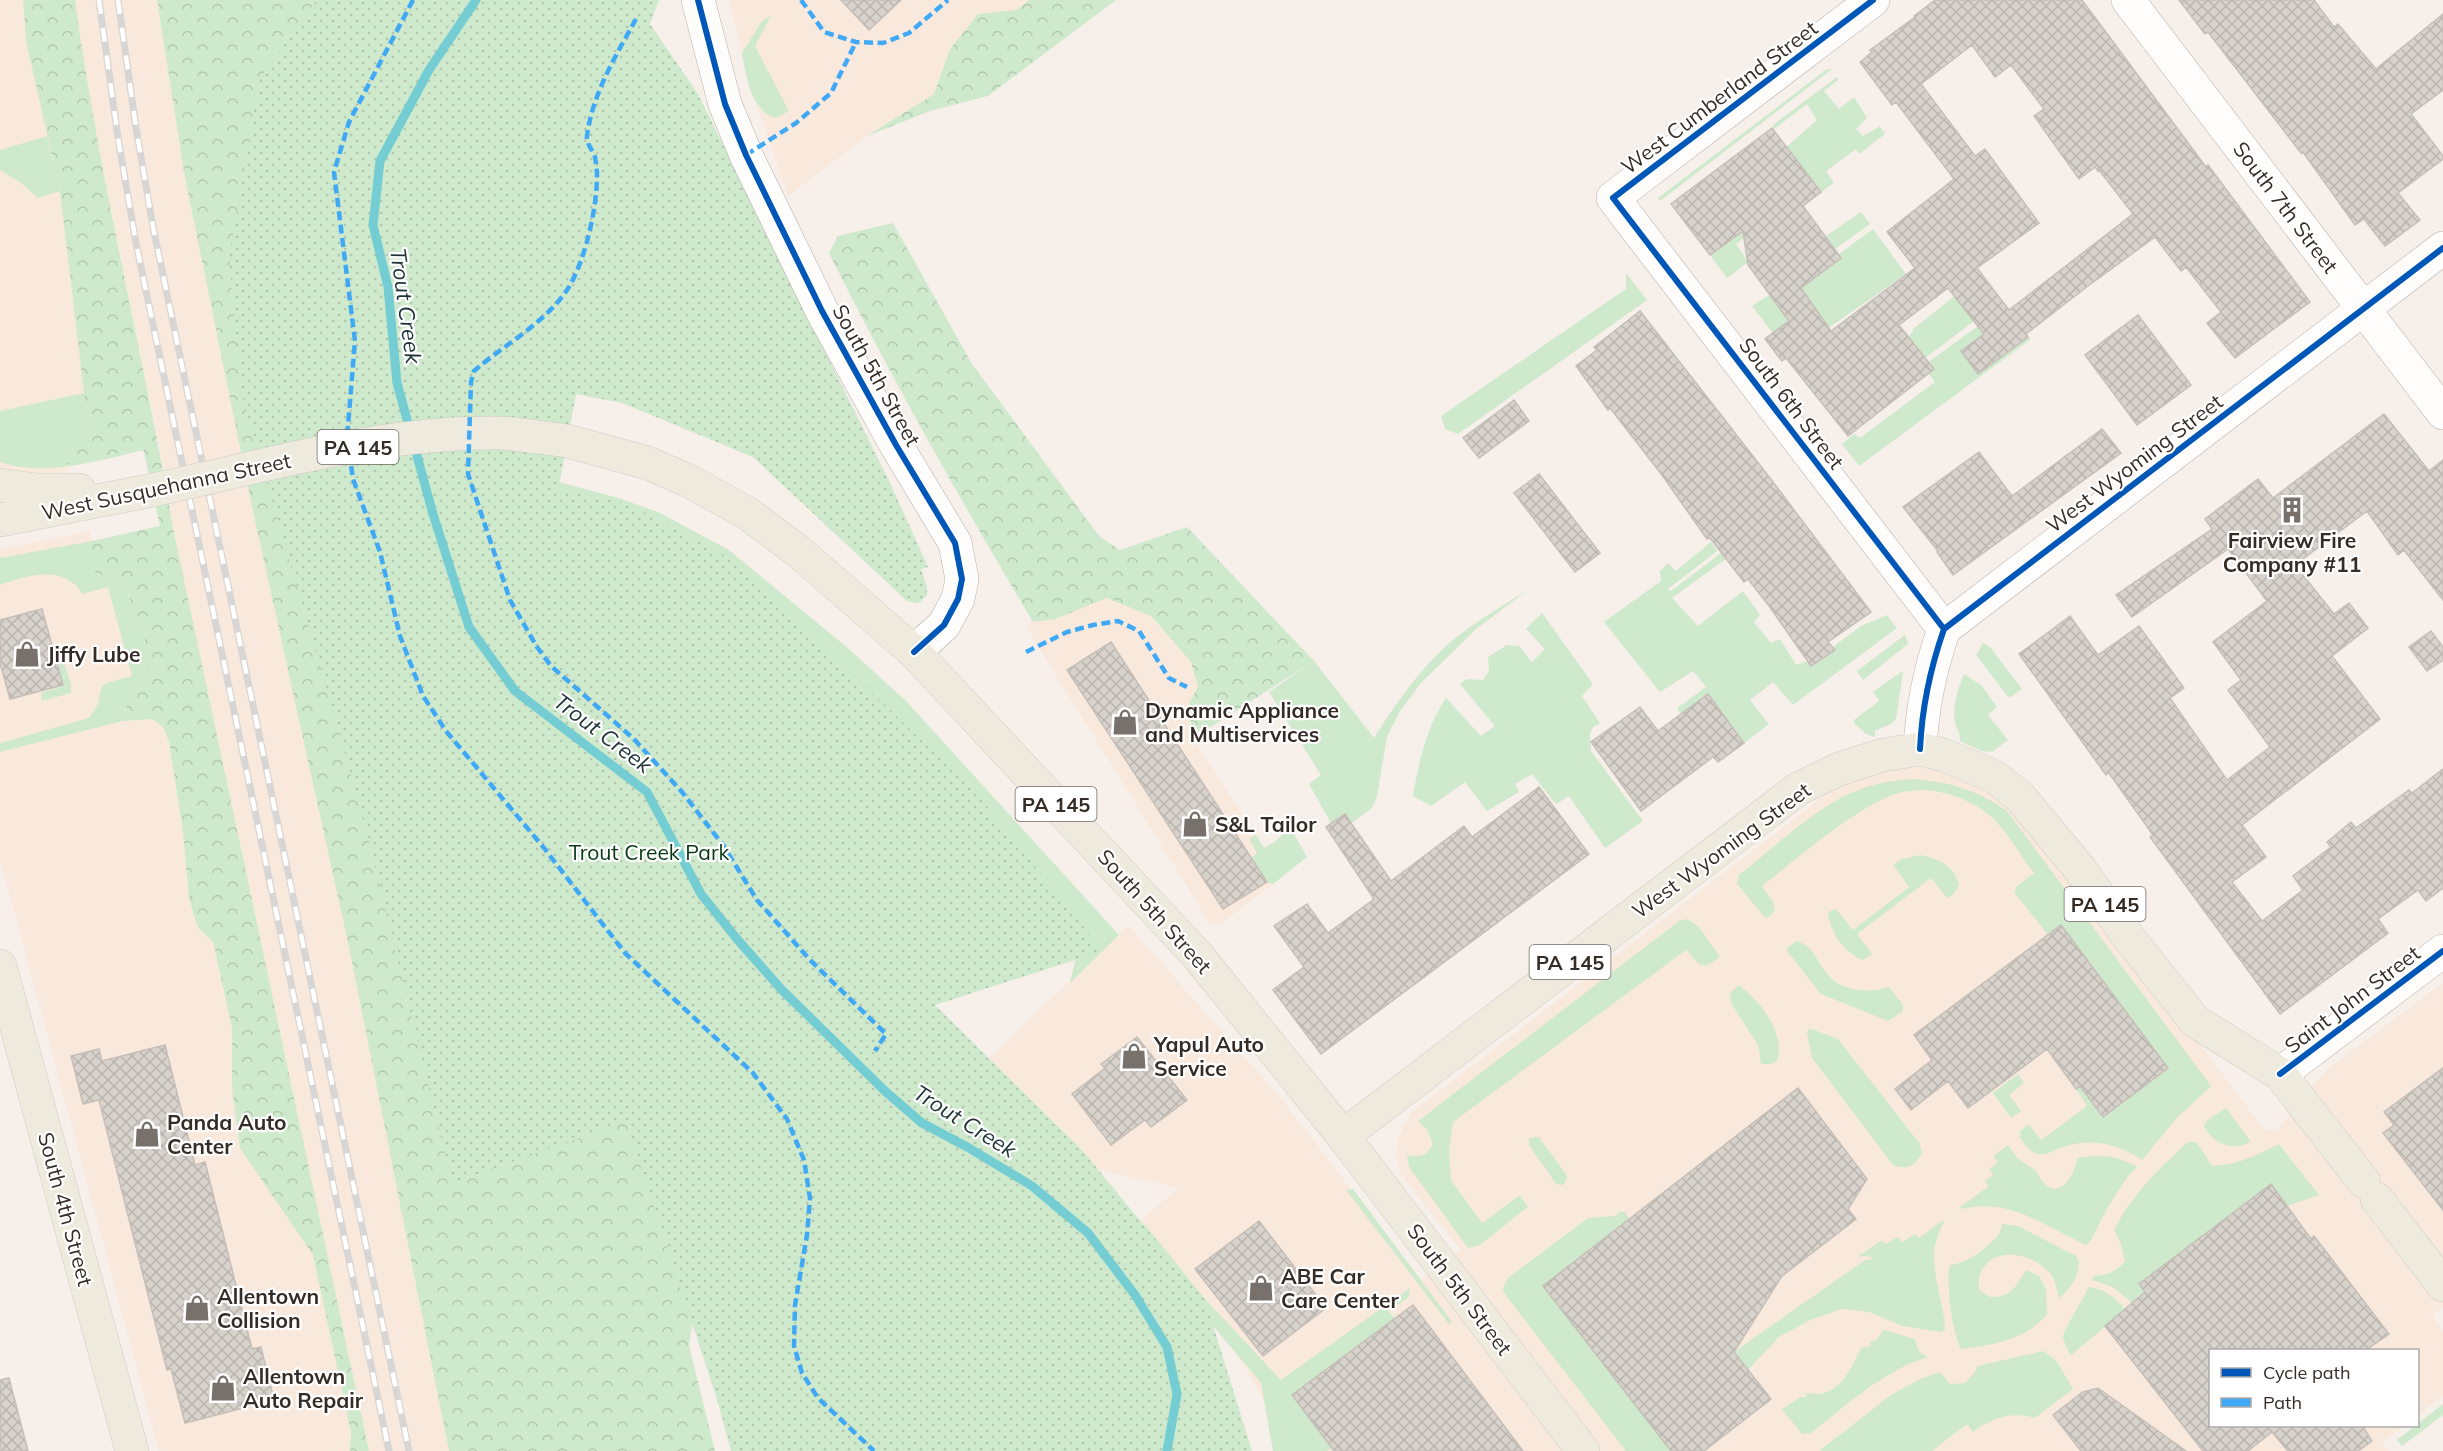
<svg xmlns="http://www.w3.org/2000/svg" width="2443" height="1451" font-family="Mulish,sans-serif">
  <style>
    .built { fill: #f9e9dd }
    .grass { fill: #cfe9cc }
    .forest { fill: url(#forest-crowns) }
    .park { fill: url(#park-dots) }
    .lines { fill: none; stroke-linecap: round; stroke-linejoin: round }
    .stream { stroke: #74cdd2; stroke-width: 9 }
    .building { fill: url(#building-cross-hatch); stroke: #c6bfb8; stroke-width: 1.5; fill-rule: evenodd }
    .minor-casing { stroke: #b5aea9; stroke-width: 34 }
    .major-casing { stroke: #cfcbc8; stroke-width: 34 }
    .minor { stroke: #fefdfc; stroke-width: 33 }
    .major { stroke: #eeebde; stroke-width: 33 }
    .rail-casing { stroke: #d7d6d4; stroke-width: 7 }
    .rail { stroke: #fff; stroke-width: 4.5; stroke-dasharray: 14; stroke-linecap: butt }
    .major-bridge-casing { stroke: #cfcbc8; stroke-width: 34; stroke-linecap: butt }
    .major-bridge { stroke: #eeebde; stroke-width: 33 }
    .quiet { stroke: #3fa9f5; stroke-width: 4.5; stroke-dasharray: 9 4.5; stroke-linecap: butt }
    .cycleway-casing { stroke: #fff; stroke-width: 10 }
    .cycleway { stroke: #0057b8; stroke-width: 6 }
    .labels { text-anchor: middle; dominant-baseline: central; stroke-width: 4.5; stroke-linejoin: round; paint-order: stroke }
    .shield { fill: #fff; stroke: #716b66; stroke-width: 1.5 }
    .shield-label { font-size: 20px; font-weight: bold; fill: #342c25 }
    .street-label { font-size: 21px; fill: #342c25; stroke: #fff }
    .poi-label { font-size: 21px; font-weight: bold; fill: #342c25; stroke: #fff; text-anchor: start }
    .park-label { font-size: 21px; fill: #053912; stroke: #fff }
    .water-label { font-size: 22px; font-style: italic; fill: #1d3335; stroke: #fff }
  </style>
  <defs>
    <pattern id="forest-crowns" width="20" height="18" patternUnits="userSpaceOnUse" patternTransform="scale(1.5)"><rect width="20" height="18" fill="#cfe9cc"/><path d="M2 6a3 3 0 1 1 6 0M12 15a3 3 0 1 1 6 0" fill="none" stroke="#b2c8af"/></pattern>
    <pattern id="park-dots" width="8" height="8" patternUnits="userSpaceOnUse" patternTransform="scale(1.5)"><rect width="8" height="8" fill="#cfe9cc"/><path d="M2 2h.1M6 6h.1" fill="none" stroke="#b2c8af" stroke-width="1.8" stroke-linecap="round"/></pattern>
    <pattern id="building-cross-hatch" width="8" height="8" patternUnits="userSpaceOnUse" patternTransform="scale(1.5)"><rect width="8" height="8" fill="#d8d2cc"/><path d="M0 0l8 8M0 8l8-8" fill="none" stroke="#bab4af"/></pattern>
  </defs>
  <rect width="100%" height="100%" fill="#f6efea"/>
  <path class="built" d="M0 0H23L26 41 60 191 88 427 67 464 66 476 0 475Z
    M75 0H157L185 178 254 516 349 947 449 1451H369L173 528 158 440 87 91Z
    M729 0H1029L1016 10 978 14 950 49 934 94 867 136 788 196 748 80Z
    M90 531 92 541V571L123 583 144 633 123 721 152 719 163 727 169 742 183 832 189 898 198 928 213 942 232 1027V1089L240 1147 313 1255 351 1433 350 1451H159L0 859V549Z
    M1107 598 1150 616 1191 662 1199 687 1188 705 1193 738 1256 835 1249 839 1257 853 1267 882 1273 884 1222 923 1211 925 1026 627 1033 622 1055 619Z
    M1917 767 1938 769 2015 804 2266 1131 2278 1129 2326 1070 2443 983V1307L2432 1316 2443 1331V1396L2418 1415V1350H2210V1426H2404L2382 1442 2389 1451H1294L1205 1300 1141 1220 1178 1188 1099 1170 1083 1151 989 1058 1128 925 1280 1097 1421 1280 1461 1251 1401 1174 1396 1154 1398 1138 1411 1113 1828 793 1865 774Z"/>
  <path class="grass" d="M771 16 755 46 789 111 775 118C751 110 746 76 742 53L762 21Z
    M1827 69H1832L1660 201 1658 198Z
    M1837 77 1839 79 1824 91 1839 109 1854 97 1867 118 1856 129 1863 136 1880 126 1885 134 1859 154 1856 149 1826 171 1834 183 1802 205 1797 199 1736 244 1748 262 1727 278 1710 255 1809 183 1783 150 1817 120 1807 104 1773 130V125Z
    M47 136 60 191 38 198 21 183 0 170V150Z
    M1861 212 1870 224 1835 249 1826 236Z
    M1873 229 1906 274 1807 343 1776 337 1752 306C1780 286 1814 278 1841 257L1839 254Z
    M1626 273 1647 300 1458 434 1445 429 1441 416 1626 289Z
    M1982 274 1994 291 1967 311 1974 321 1920 362 1908 337 1913 332 1912 330Z
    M1978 326 1984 335 1978 374 2028 337 2031 339 1859 466 1842 444 1854 434 1860 438 1935 382 1923 366Z
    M84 393 88 427 68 463 144 448V450C99 460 46 478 0 462V411Z
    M559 482 622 499 660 513 729 550 849 649 907 702 1119 935 1070 983 1079 944 558 490Z
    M92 541V571L123 583 144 633 147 671 130 693 123 721 0 752V743L89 718 98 704 101 688 106 683 132 676 108 587 83 594C63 564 29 575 0 585V558Z
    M1711 542 1717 551 1668 589 1671 591 1721 553 1727 558 1672 598 1698 626 1743 591 1760 615 1754 622 1771 643 1780 639 1796 665 1807 661 1811 666 1834 650 1833 647 1861 626 1887 615 1897 628 1793 705 1773 682 1750 700 1769 724 1744 743 1708 694 1681 714 1677 708 1706 687 1693 671 1660 692 1604 622 1661 581 1660 571 1668 563 1676 571Z
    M1529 589 1475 630 1421 683 1400 711 1387 737 1377 796 1372 808 1337 834 1309 784 1321 775 1269 692 1314 661 1374 738C1394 706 1417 673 1445 647 1470 624 1501 607 1529 589Z
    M1542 613 1593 684 1582 696 1600 723 1593 727 1590 734 1591 751 1643 821 1605 848 1569 796 1556 804 1532 774 1515 784 1519 792 1487 811 1465 782 1431 806 1413 796C1419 762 1426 728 1446 698L1481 736 1495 726 1460 684 1467 679 1483 680 1489 671 1488 657 1507 645 1519 646 1532 662 1545 649 1526 629Z
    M1905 635 1908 644 1863 680 1857 671Z
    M1983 643 1990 647 2022 689 2009 698 1976 655Z
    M61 654 71 684V693L42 701 41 693 63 686 55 656Z
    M1901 672H1903L1896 719 1891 724 1875 731V737L1866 734 1854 723V720L1879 701 1873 692Z
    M1964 674 1981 685 1997 707 1988 715 2008 740 1992 752 1981 751 1960 741C1960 729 1957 732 1955 723 1952 708 1958 688 1964 674Z
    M1916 779C1953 783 1977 790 2007 811L2211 1086 2177 1118 2142 1160C2123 1147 2099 1139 2075 1144 2047 1149 2040 1169 2019 1136L2021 1134 2019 1132 2029 1124 2041 1140 2087 1106 2076 1089 2080 1086 2103 1117 2168 1068 2061 925 2048 935 2014 892 2016 887 2034 873C2021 856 2005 828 1989 815 1966 796 1933 786 1903 792 1867 798 1793 862 1762 886L1773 902 1775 911 1766 919 1737 884 1739 875C1776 846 1817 805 1861 789 1879 782 1897 780 1916 779Z
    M1290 827 1307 857 1273 884 1267 882 1251 858 1257 853 1249 839 1256 835 1264 848 1276 841Z
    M1920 855C1939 859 1954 865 1959 885L1954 894 1947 898 1931 878 1857 934 1872 954 1863 960C1844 953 1830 932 1828 912L1836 909 1853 930 1909 887 1893 865 1902 859Z
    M1687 919 1699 927 1720 957 1706 966 1699 964 1686 950 1453 1122 1449 1150 1451 1180 1482 1223 1520 1195 1528 1207 1480 1245 1468 1248 1409 1167 1407 1155C1420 1157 1426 1157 1433 1144L1427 1130 1418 1121 1679 921Z
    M1797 941C1815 947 1818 965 1831 978 1845 992 1871 993 1889 987L1903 1005V1011L1888 1021 1821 994 1787 951 1788 947Z
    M1739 985C1760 1001 1786 1033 1777 1061L1771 1064H1761L1758 1045 1731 1003 1730 993Z
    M1809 1028 1838 1039 1920 1144 1922 1153C1915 1167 1907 1170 1893 1165L1812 1058 1807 1033Z
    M2018 1074 2024 1083 2009 1095 2021 1111 2011 1118 1993 1093Z
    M2226 1108 2251 1142C2232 1151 2215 1145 2204 1127L2207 1120Z
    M1534 1137H1539L1566 1174 1567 1179 1563 1185 1556 1184 1529 1145V1139Z
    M2188 1142H2195L2201 1148 2211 1165C2237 1167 2257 1154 2279 1144L2319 1195 2287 1206 2140 1284 2147 1295 2133 1304 2113 1287 2092 1280 2094 1276C2108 1275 2116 1272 2125 1261L2121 1244 2114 1230C2130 1197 2161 1166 2188 1142Z
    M2008 1145C2012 1150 2015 1156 2020 1160 2025 1164 2031 1167 2036 1171 2039 1175 2040 1179 2044 1183 2061 1201 2076 1172 2077 1158 2099 1154 2118 1155 2137 1167L2128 1176 2107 1209 2090 1242 2086 1245C2044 1226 2010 1197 1962 1209L1960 1207 1988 1187 1985 1181 1993 1175 1989 1169 1998 1162 1993 1156Z
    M1353 1189 1452 1322 1449 1324 1346 1190Z
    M1619 1212H1625L1630 1219 1543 1286 1671 1451H1626L1504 1293 1503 1289 1508 1278 1588 1218 1616 1216Z
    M1141 1220 1206 1300 1281 1380 1410 1288 1409 1297 1389 1311 1395 1319 1292 1395 1331 1448 1327 1451H1273L1261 1383 1193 1302Z
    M1942 1221H1945C1921 1258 1944 1292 1945 1330L1941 1332 1902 1326 1869 1312 1842 1309 1810 1320 1779 1337 1748 1370 1734 1352 1865 1260 1875 1259 1868 1256 1857 1257 1882 1240 1886 1244 1898 1237 1902 1242 1915 1234 1919 1238Z
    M2002 1224 2018 1226 2076 1256C2085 1269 2070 1290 2059 1298 2057 1292 2056 1282 2052 1276 2039 1256 1999 1244 1983 1268 1978 1274 1979 1283 1979 1290L1990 1297C2013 1297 2015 1287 2026 1270L2039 1276 2046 1289 2047 1314C2026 1340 1994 1345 1961 1349 1953 1335 1945 1281 1950 1265 1966 1265 2002 1240 2002 1224Z
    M2089 1287C2104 1289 2116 1297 2125 1310L2070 1356 2063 1338 2064 1332Z
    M1884 1330 1915 1339 1919 1352 1928 1357C1884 1370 1847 1405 1811 1433L1802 1434 1782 1409 1800 1397H1807L1805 1393C1810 1393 1815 1394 1820 1394 1842 1390 1853 1366 1861 1348L1871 1346 1870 1342 1876 1340Z
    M2044 1351 2057 1362 2073 1389 2035 1418C2012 1411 1992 1418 1973 1432L1967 1424 1932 1451H1819L1891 1395 1920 1379 1940 1372 1950 1384 1965 1383 1975 1372 1977 1366Z
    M2443 1404V1415L2402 1446 2397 1440Z"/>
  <path class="forest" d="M23 0H75C99 178 143 351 173 528L369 1451H350L351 1433 313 1255 240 1148 232 1089V1027L213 942 198 928 189 898 183 832 169 742 163 727 152 719 123 721 130 693 147 671 144 633 123 583 92 571V541L160 526 143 448 67 464 88 427 60 191 26 41Z
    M157 0H378L708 1216 689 1346 715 1451H449L349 947 254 516 185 178Z
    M1029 0H1116L988 96 930 111 867 136 934 94 950 49 978 14 1016 10Z
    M893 223 972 364 1099 536 1120 550 1187 527 1314 661 1193 738 1188 705 1198 687 1191 662 1151 616 1107 598 1055 619 1033 622C961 501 892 379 829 253L838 236Z"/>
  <path class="park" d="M317 0H659L650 24 698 94 891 485 928 567 921 569 927 587V595L919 603 907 601 753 457 622 403 576 394 558 490 625 502 737 562 976 793 1103 951 935 1005 1083 1151 1205 1300 1252 1451H731L717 1399 626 1122 452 1183 361 809 241 392 229 256 260 78Z"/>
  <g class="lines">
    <path class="stream" d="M476 0 429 70 380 161 373 225 388 287 397 383 433 514 469 627 515 691 647 792 701 894 737 939 781 989 886 1092 922 1123 969 1148 1032 1186 1088 1233 1135 1295 1167 1347 1177 1394 1167 1451"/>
  </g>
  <path class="building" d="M841 0H901L869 30Z
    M1935 0H2082L2206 167 2208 165 2310 302 2235 358 2207 323 2221 312 2186 267 2181 271 2155 237 2088 286 2026 334 2028 337 1978 374 1961 351 1984 334 1948 288 1899 325 1934 369 1848 436 1786 358 1782 361 1765 339 1789 321 1748 265 1743 231 1710 255 1671 204 1772 128 1821 192 1803 206 1841 258 1801 288 1831 331 1915 268 1887 232 1954 179 1896 102 1892 105 1860 62 1872 52 1870 50 1915 17 1914 16ZM1972 45 1995 77 2011 65 2044 109 2034 116 2079 179 2095 167 2098 171 2099 170 2133 214 2009 310 1977 268 2039 223 1985 149 1975 156 1921 84Z
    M2179 0H2314L2334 27 2338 24 2376 69 2443 14V90L2411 114 2443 156V159L2398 193 2420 220 2385 246 2364 219 2355 225 2303 152 2301 153 2208 32 2205 34Z
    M1640 311 1770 478 1871 612 1828 642 1835 650 1811 666 1769 606 1748 579 1744 582 1710 538 1707 539 1662 475 1610 408 1608 410 1576 366 1597 350 1594 347Z
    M2138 315 2191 385 2137 425 2085 355Z
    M1514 400 1529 421 1479 458 1463 438Z
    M2384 414 2429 471 2443 460V600L2404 550 2398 555 2367 511 2295 565 2334 614 2349 603 2368 628 2332 656 2380 719 2242 825 2266 857 2232 882 2262 921 2303 890 2293 876 2331 847 2327 842 2351 822 2356 828 2409 790 2412 793 2443 769V888L2426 901 2418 890 2378 919 2388 933 2280 1014 2150 837 2153 835 2109 773 2106 775 2019 654 2070 616 2098 655 2139 626 2184 688 2170 698 2227 780 2270 747 2228 690 2241 680 2213 642 2267 601 2228 549 2132 617 2116 595 2212 529 2205 519 2258 479 2273 498Z
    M2102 429 2121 453 1953 575 1937 552 1938 551 1903 507 1979 452 2012 496Z
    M1539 474 1600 553 1575 572 1514 493Z
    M42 609 63 685 10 699 0 663V620Z
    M2431 631 2443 647V660L2427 671 2409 647Z
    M1111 642 1267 882 1223 909 1067 670Z
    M1708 694 1744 743 1718 762 1713 757 1641 811 1591 742 1640 707 1658 731Z
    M1539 787 1589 854 1321 1054 1273 990 1304 967 1274 926 1307 904 1328 933 1374 899 1326 827 1345 814 1391 881 1464 826 1472 837Z
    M2061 925 2168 1068 2103 1117 2080 1086 2076 1089 2047 1049 1968 1108 1948 1081 1911 1110 1895 1089 1932 1060 1914 1035Z
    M1137 1037 1187 1100 1151 1127 1145 1120 1111 1145 1072 1094 1105 1068 1101 1064Z
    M165 1045 195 1165 205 1162 252 1349 261 1347 274 1400 185 1423 171 1369 167 1370 99 1100 83 1104 71 1056 99 1049 102 1061Z
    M2443 1068V1210L2383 1133 2394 1125 2384 1112Z
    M1798 1088 1867 1179 1848 1209 1856 1219 1782 1276 1734 1352 1771 1399 1704 1451H1671L1543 1286Z
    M2271 1184 2311 1239 2314 1236 2389 1334 2366 1350H2211V1425H2362L2372 1441 2358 1451H2288L2272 1432 2248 1451H2203L2105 1326 2145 1292 2139 1284Z
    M1259 1221 1326 1308 1263 1356 1195 1269Z
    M1413 1305 1435 1334 1523 1451H1334L1292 1395Z
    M9 1378 28 1451H0V1380Z
    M2098 1388 2186 1451H2081L2053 1415 2083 1392Z"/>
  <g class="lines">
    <g class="minor-casing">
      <path id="minor" d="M698 0 725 104 746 155 822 311 896 445 955 543 962 579 958 599 944 625 914 652
        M1873 0 1613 198 1944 629
        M2128 0 2443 413
        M1920 749C1922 707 1930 669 1944 629L2443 248
        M2280 1074 2443 951"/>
    </g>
    <g class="major-casing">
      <path id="major" d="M567 441 648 463 691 482 747 513 798 551 914 652 1198 956 1343 1136 1583 1451
        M0 485 36 490H79
        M0 520 153 490
        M0 966 132 1451
        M1343 1136 1798 789 1839 769 1883 755 1920 749 1944 755 1995 777 2019 796 2080 869 2129 938 2195 1021 2280 1074 2364 1182
        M2377 1199 2443 1285"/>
    </g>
    <use href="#minor" class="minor"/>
    <use href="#major" class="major"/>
    <g class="rail-casing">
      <path id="rail" d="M99 0 118 138 136 243 389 1451
        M118 0 136 128 153 227 409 1451"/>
    </g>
    <use href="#rail" class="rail"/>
    <g class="major-bridge-casing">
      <path id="major-bridge" d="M153 490C266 466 382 431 499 433 521 434 544 438 567 441"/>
    </g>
    <use href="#major-bridge" class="major-bridge"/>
    <path class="quiet" d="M413 0 349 122 334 172 355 341 347 438 353 479 380 552 400 636 423 696 446 731 544 848 625 953 753 1073 787 1119 804 1160 810 1198 807 1235 795 1305 794 1346 802 1373 818 1398 874 1451
      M801 0 824 32 856 42 883 43 909 33 948 0
      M636 19C616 55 592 95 587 136 586 144 593 150 595 157 596 163 597 170 597 175 597 209 585 262 567 290 544 324 505 344 474 371L471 382 468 474 510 600 537 647 551 666 634 739 682 792 723 845 757 900 810 960 886 1034 875 1051
      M746 155 796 123 831 93 856 42
      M1026 652 1067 632 1093 625 1118 621 1139 631 1169 678 1187 687"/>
    <g class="cycleway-casing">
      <path id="cycleway" d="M698 0 725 104 746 155 822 311 896 445 955 543 962 579 958 599 944 625 914 652
        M1873 0 1613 198 1944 629
        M1920 749C1922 707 1930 669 1944 629L2443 248
        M2280 1074 2443 951"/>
    </g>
    <use href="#cycleway" class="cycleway"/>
  </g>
  <defs>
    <g id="building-bare" transform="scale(2.07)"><path d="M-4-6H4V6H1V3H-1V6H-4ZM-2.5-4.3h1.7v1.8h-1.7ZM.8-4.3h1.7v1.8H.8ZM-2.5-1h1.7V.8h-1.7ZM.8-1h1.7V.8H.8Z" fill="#78706a" stroke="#fff" stroke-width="2.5" paint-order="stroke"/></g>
    <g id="shop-bare" transform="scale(2.07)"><path d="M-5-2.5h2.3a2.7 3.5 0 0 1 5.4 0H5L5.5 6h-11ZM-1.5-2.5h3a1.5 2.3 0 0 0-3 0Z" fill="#78706a" stroke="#fff" stroke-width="2.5" paint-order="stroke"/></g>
  </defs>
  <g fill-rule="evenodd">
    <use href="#building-bare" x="2292" y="510"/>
    <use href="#shop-bare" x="27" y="654"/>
    <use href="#shop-bare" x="1125" y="722"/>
    <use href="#shop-bare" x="1195" y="824"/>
    <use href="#shop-bare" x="1134" y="1056"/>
    <use href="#shop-bare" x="147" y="1134"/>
    <use href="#shop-bare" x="1261" y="1288"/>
    <use href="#shop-bare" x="197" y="1308"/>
    <use href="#shop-bare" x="223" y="1388"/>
  </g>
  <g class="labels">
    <g class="shield">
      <rect x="317.5" y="430" width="81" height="34" rx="4.5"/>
      <rect x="1015.5" y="787" width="81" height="34" rx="4.5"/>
      <rect x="2064.5" y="887" width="81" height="34" rx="4.5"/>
      <rect x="1529.5" y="945" width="81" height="34" rx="4.5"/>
    </g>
    <g class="shield-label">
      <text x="358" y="447">PA 145</text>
      <text x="1056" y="804">PA 145</text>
      <text x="2105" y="904">PA 145</text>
      <text x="1570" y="962">PA 145</text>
    </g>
    <g class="street-label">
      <text transform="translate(1719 97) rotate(-37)">West Cumberland Street</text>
      <text transform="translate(2286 207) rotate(53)">South 7th Street</text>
      <text transform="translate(877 375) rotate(61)">South 5th Street</text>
      <text transform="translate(1792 403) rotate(53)">South 6th Street</text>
      <text transform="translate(2134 463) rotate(-37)">West Wyoming Street</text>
      <text transform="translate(166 486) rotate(-12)">West Susquehanna Street</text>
      <text transform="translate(1721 850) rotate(-36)">West Wyoming Street</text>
      <text transform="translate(1155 911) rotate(48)">South 5th Street</text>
      <text transform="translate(2352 999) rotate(-37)">Saint John Street</text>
      <text transform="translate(66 1209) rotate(75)">South 4th Street</text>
      <text transform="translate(1460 1289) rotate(53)">South 5th Street</text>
    </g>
    <g class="poi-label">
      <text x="2292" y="540" text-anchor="middle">Fairview Fire<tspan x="2292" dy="24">Company #11</tspan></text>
      <text x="47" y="654">Jiffy Lube</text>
      <text x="1145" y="710">Dynamic Appliance<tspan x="1145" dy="24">and Multiservices</tspan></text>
      <text x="1215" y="824">S&amp;L Tailor</text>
      <text x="1154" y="1044">Yapul Auto<tspan x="1154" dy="24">Service</tspan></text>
      <text x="167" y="1122">Panda Auto<tspan x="167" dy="24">Center</tspan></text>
      <text x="1281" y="1276">ABE Car<tspan x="1281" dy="24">Care Center</tspan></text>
      <text x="217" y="1296">Allentown<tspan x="217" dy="24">Collision</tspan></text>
      <text x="243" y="1376">Allentown<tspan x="243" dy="24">Auto Repair</tspan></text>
    </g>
    <g class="park-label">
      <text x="649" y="852">Trout Creek Park</text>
    </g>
    <g class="water-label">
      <text transform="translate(406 306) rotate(82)">Trout Creek</text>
      <text transform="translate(603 733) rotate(37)">Trout Creek</text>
      <text transform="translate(965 1121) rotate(32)">Trout Creek</text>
    </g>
  </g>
  <rect x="2209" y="1349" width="210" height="78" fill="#ffffff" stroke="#aeaba8" stroke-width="1.5"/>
  <rect x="2221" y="1368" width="30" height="9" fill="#0057b8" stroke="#aeaba8" stroke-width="1.5"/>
  <text x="2263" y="1379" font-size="18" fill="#342c25">Cycle path</text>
  <rect x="2221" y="1398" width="30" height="9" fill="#3fa9f5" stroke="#aeaba8" stroke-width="1.5"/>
  <text x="2263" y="1409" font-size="18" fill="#342c25">Path</text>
</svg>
